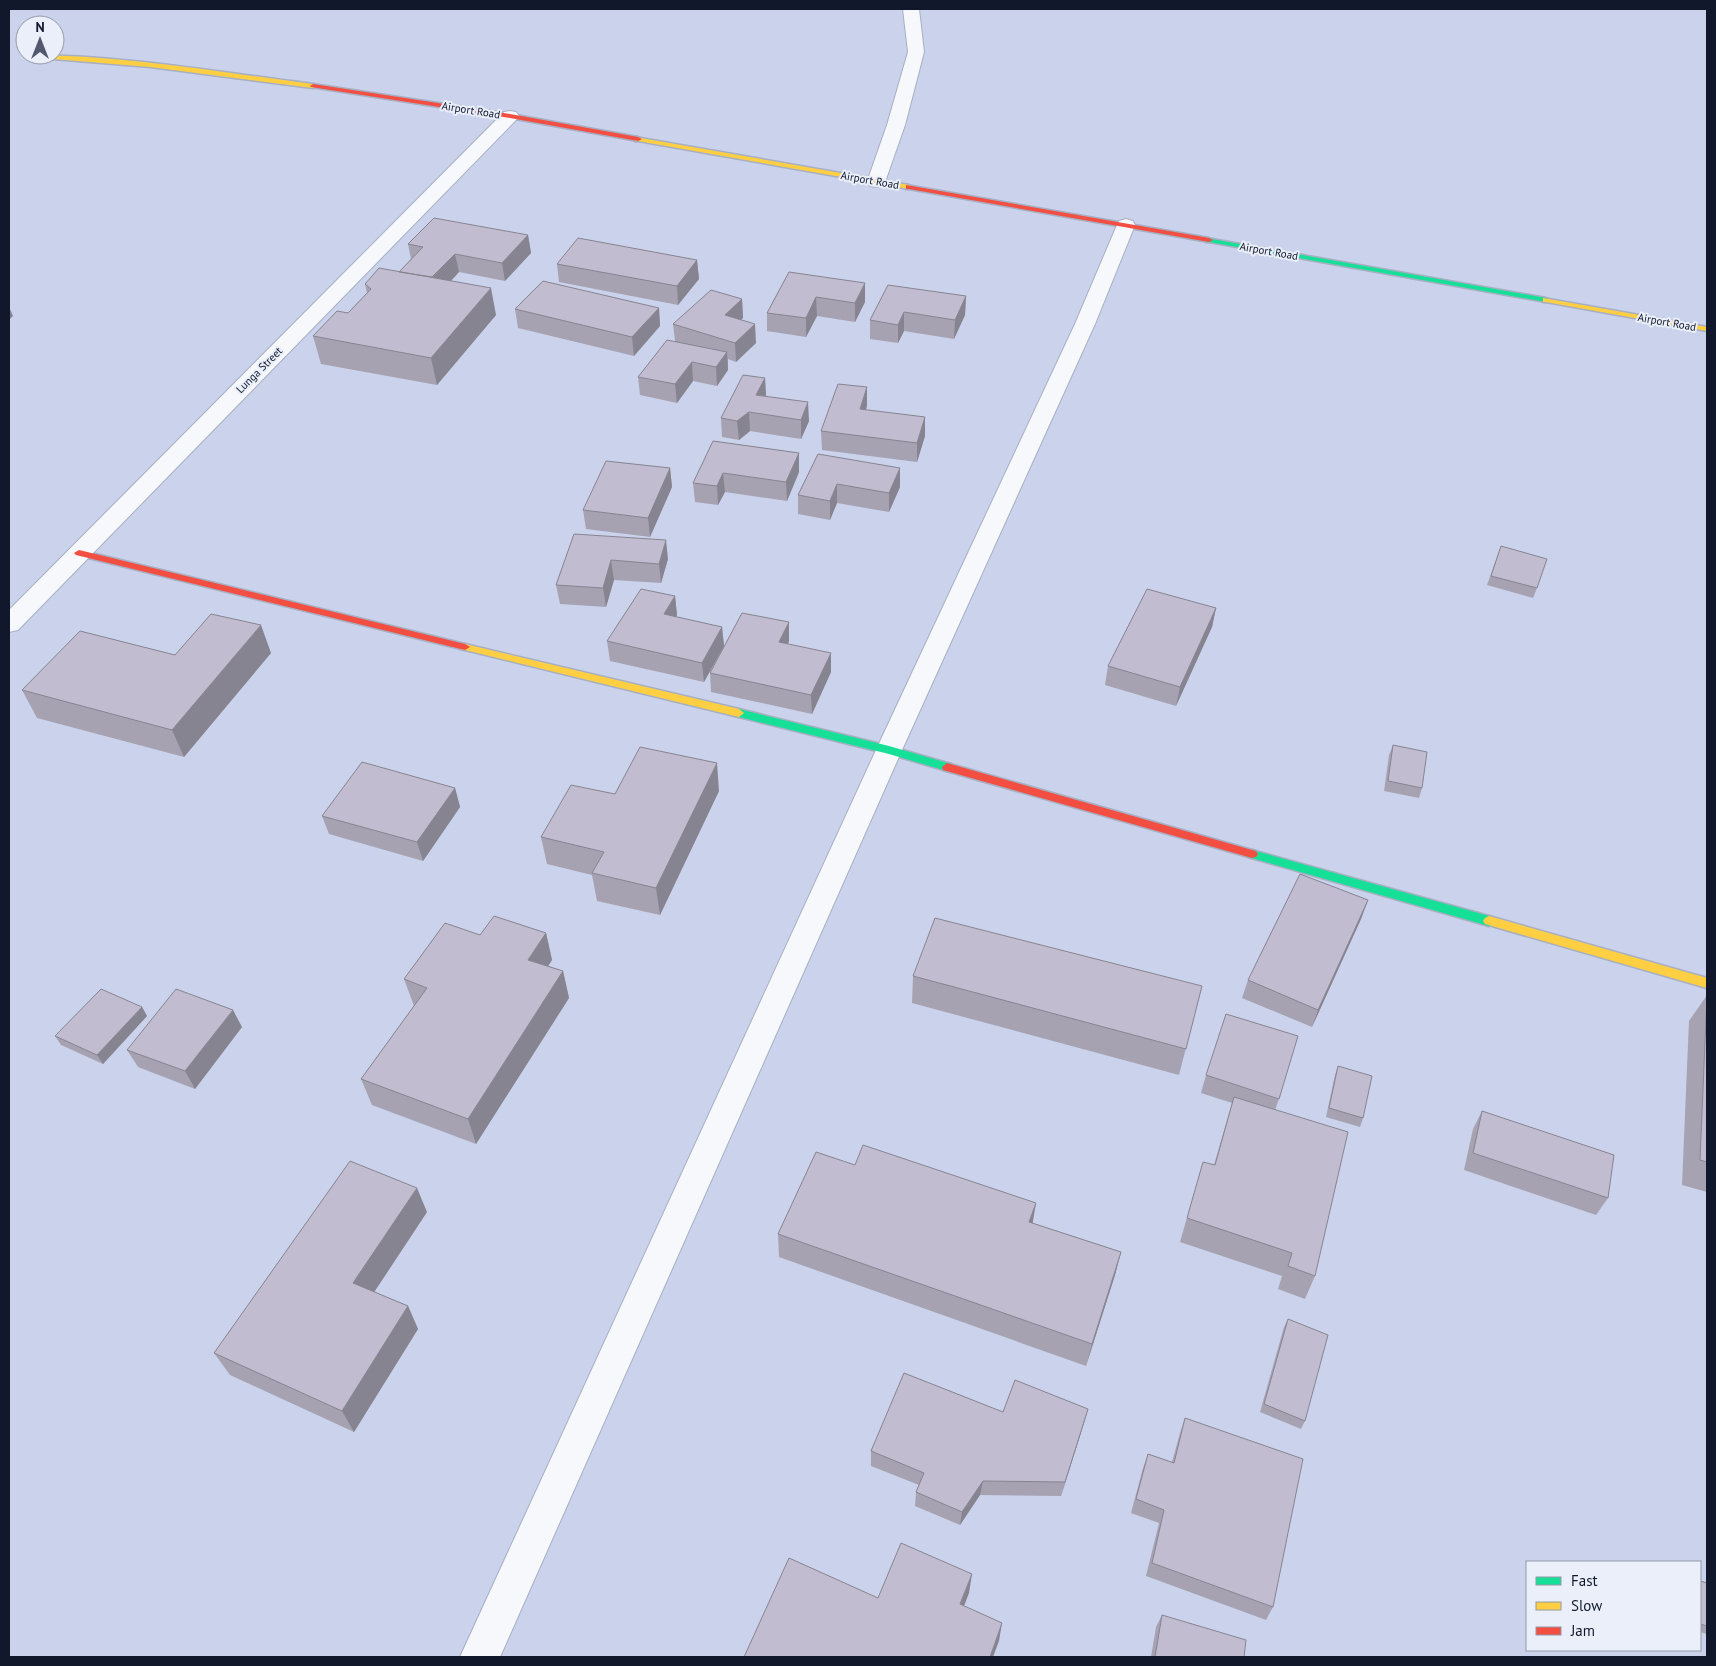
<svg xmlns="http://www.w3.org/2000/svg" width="1716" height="1666" font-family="'PT Sans',sans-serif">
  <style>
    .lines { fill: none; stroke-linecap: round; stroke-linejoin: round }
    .lane-casing { stroke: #a7afc3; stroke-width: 2 }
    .street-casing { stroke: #a7afc3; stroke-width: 2 }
    .fast-casing { stroke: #a7afc3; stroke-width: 3 }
    .slow-casing { stroke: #a7afc3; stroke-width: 3 }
    .jam-casing { stroke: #a7afc3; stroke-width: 3 }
    .lane { fill: #f7f8fc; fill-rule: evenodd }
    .street { fill: #f7f8fc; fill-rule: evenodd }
    .fast { fill: #16e098; fill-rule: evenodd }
    .slow { fill: #ffcf43; fill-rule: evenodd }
    .jam { fill: #f24e42; fill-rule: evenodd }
    .wall { fill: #a6a2b2 }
    .shaded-wall { fill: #878491 }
    .building { fill: #c1bccf; stroke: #878491 }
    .labels { text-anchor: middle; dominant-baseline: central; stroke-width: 4; stroke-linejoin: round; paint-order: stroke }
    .far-street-label { font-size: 11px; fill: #11182b; stroke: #eaeffa }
  </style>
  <rect width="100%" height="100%" fill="#cad3eb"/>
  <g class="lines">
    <g class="lane-casing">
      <path id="lane" d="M903 9H919L924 52 905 125 885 182 882 186 876 187 870 186 867 182 887 125 908 52Z"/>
    </g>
    <g class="street-casing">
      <path id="street" d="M510 111 516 112 519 116 516 120 18 630 9 632V610L504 112Z
        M1126 219 1133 221 1135 225 1095 324 902 750 500 1657H460L876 750 1075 324 1117 225 1119 221Z"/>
    </g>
    <g class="fast-casing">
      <path id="fast" d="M1206 238 1546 298 1550 300 1546 302 1209 242H1206Z
        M739 709 889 746 951 764 952 767 947 771 889 754 735 716 734 713Z
        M1252 850 1489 916 1493 918 1495 921 1493 924 1489 926 1248 857 1246 854 1248 851Z"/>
    </g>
    <g class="slow-casing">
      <path id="slow" d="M26 55C122 55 218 72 313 84L316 86 313 88 150 67 29 57Z
        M635 137 909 185 913 187 909 189 638 141H635Z
        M1543 298 1707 327V331L1546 302H1543Z
        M465 644 739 709 744 713 739 717 461 649 460 647Z
        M1489 916 1707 978V988L1485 924 1483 921 1485 918Z"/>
    </g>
    <g class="jam-casing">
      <path id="jam" d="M313 84 510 114 638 137 642 139 638 141 510 118 311 87 310 86Z
        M906 185 1209 238 1213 240 1209 242 909 189H906Z
        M79 550 465 644 470 647 465 650 76 555 74 553Z
        M947 763 1252 850 1256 851 1258 854 1256 857 1252 858 943 770 942 767Z"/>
    </g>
    <use href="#lane" class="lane"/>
    <use href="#street" class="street"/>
    <use href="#fast" class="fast"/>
    <use href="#slow" class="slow"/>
    <use href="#jam" class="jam"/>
  </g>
  <path class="wall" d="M528 235 531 253 505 281 459 272 451 281 496 315 437 385 321 364 313 336 348 313 367 293 365 284 399 272 411 259 408 244Z
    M697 260 699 279 678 305 559 282 557 264Z
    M789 272 865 302 855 322 817 316 806 337 767 331V313Z
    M966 296 965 315 954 339 904 331 898 343 870 339V320Z
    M742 299 743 318 741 320 756 343 736 362 728 359V370L717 386 693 381 677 403 640 395 638 377 675 341 673 324Z
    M659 308 660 326 634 356 518 328 515 309Z
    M765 378 766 397 809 421 801 439 750 431 739 440 722 437 721 418Z
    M867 406 866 410 925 436 917 462 822 450 821 431Z
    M713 441 799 453V472L787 501 725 492 718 505 695 502 693 483Z
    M818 454 900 487 889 512 837 503 830 520 798 514V495Z
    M670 468 672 487 650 537 586 529 583 510Z
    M574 534 668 559 661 583 614 580 606 607 560 604 556 585Z
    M1501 546 1537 588 1533 598 1487 585Z
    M675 596 677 615 676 617 722 627 724 646 704 682 610 661 607 641Z
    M1216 608 1212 627 1176 706 1105 685 1108 666Z
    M789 622V641L788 644 831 672 812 714 711 692 710 673Z
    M271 653 184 757 37 718 22 690 175 655Z
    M1393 745 1422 788 1419 798 1384 791 1389 755Z
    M455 788 460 807 423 861 329 834 322 816Z
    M719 791 660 915 597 901 592 875 547 864 541 837 615 794Z
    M1368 900 1361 919 1312 1027 1242 998 1248 980Z
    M546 933 552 960 548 966 563 971 569 998 476 1144 372 1105 361 1079 414 1006 404 979 480 935Z
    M913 976 1202 986 1179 1075 912 1003Z
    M1707 995V1192L1682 1185 1689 1021Z
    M142 1007 147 1016 103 1064 61 1045 55 1036Z
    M242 1027 195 1089 138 1067 127 1050Z
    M1338 1066 1363 1118 1360 1127 1326 1117 1335 1075Z
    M1206 1075 1279 1099 1275 1110 1315 1276 1305 1299 1278 1289 1282 1276 1180 1242 1203 1162 1214 1165 1232 1103 1201 1093Z
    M1482 1111 1608 1198 1596 1215 1464 1170 1473 1129Z
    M855 1165 1121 1252 1115 1275 1086 1366 779 1257 778 1234Z
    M427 1212 374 1292 408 1306 418 1329 354 1432 230 1375 214 1353Z
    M1288 1319 1305 1421 1301 1429 1260 1412 1284 1327Z
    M1088 1409 1084 1423 1061 1496 980 1495 960 1525 915 1506 916 1492 919 1485 871 1466V1451L1003 1412Z
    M1185 1418 1273 1607 1266 1620 1146 1576 1159 1523 1131 1513 1143 1468 1148 1454 1172 1462 1180 1433Z
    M1700 1581 1707 1583V1634L1700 1632Z
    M1162 1615 1244 1657H1151L1156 1627Z"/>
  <path class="shaded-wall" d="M528 235 531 253 505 281 502 263Z
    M455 254 459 272 433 300 429 281Z
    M697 260 699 279 678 305 677 286Z
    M865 283V302L855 322V303Z
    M491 288 496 315 437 385 431 358Z
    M966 296 965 315 954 339 955 320Z
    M816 297 817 316 806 337V318Z
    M742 299 743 318 726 334 725 315Z
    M9 307 13 316 9 320Z
    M659 308 660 326 634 356 632 337Z
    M904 312V331L898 343V325Z
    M755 324 756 343 736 362 735 343Z
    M727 352 728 370 717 386 716 367Z
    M692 362 693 381 677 403 675 384Z
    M765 378 766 397 757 414 756 395Z
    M867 387V406L860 428V409Z
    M808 402 809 421 801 439V420Z
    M749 412 750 431 739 440 737 421Z
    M925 417V436L917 462V443Z
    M799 453V472L787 501 786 482Z
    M670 468 672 487 650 537 648 518Z
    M900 468V487L889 512V493Z
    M723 473 725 492 718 505 717 486Z
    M837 484V503L830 520V501Z
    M666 540 668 559 661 583 659 564Z
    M611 560 614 580 606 607 603 588Z
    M675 596 677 615 666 633 664 614Z
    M1216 608 1212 627 1176 706 1180 687Z
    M789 622V641L780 662 779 642Z
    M261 625 271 653 184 757 172 730Z
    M722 627 724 646 704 682 702 663Z
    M831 653V672L812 714 811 695Z
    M717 763 719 791 660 915 656 888Z
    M455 788 460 807 423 861 417 842Z
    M1368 900 1361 919 1312 1027 1318 1010Z
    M546 933 552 960 535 986 528 960Z
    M563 971 569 998 476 1144 468 1119Z
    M142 1007 147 1016 103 1064 97 1055Z
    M233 1010 242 1027 195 1089 185 1071Z
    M417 1188 427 1212 365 1306 353 1283Z
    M1036 1203 1032 1227 1029 1222Z
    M1121 1252 1115 1275 1086 1366 1092 1344Z
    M408 1306 418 1329 354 1432 342 1411Z
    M1088 1409 1084 1423 1061 1496 1065 1482Z
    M983 1481 980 1495 960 1525 962 1512Z
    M972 1574 969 1593 958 1622 960 1604Z
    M1002 1623 999 1641 993 1657H990Z"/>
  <path class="building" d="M434 218 528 235 502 263 455 254 432 277 399 272 423 247 408 244Z
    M578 238 697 260 677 286 557 264Z
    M379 268 491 288 431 358 313 336 337 311 348 313 371 289 365 284Z
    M789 272 865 283 855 303 816 297 806 318 767 313Z
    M543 281 659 308 632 337 515 309Z
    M888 285 966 296 955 320 904 312 898 325 870 320Z
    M711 290 742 299 725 315 755 324 735 343 673 324Z
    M667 340 727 352 716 367 692 362 675 384 638 377Z
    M743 375 765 378 756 395 808 402 801 420 749 412 737 421 721 418Z
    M838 384 867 387 860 409 925 417 917 443 821 431Z
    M713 441 799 453 786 482 723 473 717 486 693 483Z
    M818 454 900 468 889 493 837 484 830 501 798 495Z
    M606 461 670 468 648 518 583 510Z
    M574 534 666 540 659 564 611 560 603 588 556 585Z
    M1501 546 1547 559 1537 588 1491 576Z
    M641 589 675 596 664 614 722 627 702 663 607 641Z
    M1147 589 1216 608 1180 687 1108 666Z
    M742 613 789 622 779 642 831 653 811 695 710 673Z
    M211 614 261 625 172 730 22 690 80 631 175 655Z
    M1393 745 1427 752 1422 788 1388 781Z
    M640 747 717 763 656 888 592 873 604 852 541 837 571 785 615 794Z
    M362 762 455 788 417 842 322 816Z
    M1300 874 1368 900 1318 1010 1248 980Z
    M494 916 546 933 528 960 563 971 468 1119 361 1079 427 988 404 979 445 923 480 935Z
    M935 918 1202 986 1186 1049 913 976Z
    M101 989 142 1007 97 1055 55 1036Z
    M176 989 233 1010 185 1071 127 1050Z
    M1707 995V1162L1700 1160Z
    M1226 1014 1298 1036 1279 1099 1206 1075Z
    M1338 1066 1372 1076 1363 1118 1329 1108Z
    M1234 1097 1348 1132 1315 1276 1288 1266 1292 1253 1187 1218 1203 1162 1215 1165Z
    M1482 1111 1614 1155 1608 1198 1473 1153Z
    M863 1145 1036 1203 1029 1222 1121 1252 1092 1344 778 1234 816 1152 855 1165Z
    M350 1161 417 1188 353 1283 408 1306 342 1411 214 1353Z
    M1288 1319 1328 1335 1305 1421 1264 1404Z
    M904 1373 1003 1412 1015 1380 1088 1409 1065 1482 983 1481 962 1512 916 1492 924 1473 871 1451Z
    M1185 1418 1303 1459 1273 1607 1152 1563 1164 1510 1136 1499 1148 1454 1174 1463Z
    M901 1543 972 1574 960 1604 1002 1623 990 1657H744L789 1558 878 1598Z
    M1700 1581 1707 1583V1626L1700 1624Z
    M1162 1615 1246 1640 1244 1657H1155Z"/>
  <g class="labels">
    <g class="far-street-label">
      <text transform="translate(471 110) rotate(9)">Airport Road</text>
      <text transform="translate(870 180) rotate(10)">Airport Road</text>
      <text transform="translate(1269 251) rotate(10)">Airport Road</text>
      <text transform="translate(1667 322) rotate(10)">Airport Road</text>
      <text transform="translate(259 370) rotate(-45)">Lunga Street</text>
    </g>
  </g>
  <rect width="1716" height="1666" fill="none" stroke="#11182b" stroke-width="20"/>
  <rect x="1526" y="1561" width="175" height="90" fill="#eaeffa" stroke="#9399a7"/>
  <rect x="1536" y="1577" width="25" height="8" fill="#16e098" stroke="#9399a7"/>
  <text x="1571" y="1586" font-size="15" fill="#11182b">Fast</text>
  <rect x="1536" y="1602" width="25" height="8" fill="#ffcf43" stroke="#9399a7"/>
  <text x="1571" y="1611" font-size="15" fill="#11182b">Slow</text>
  <rect x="1536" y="1627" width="25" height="8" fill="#f24e42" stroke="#9399a7"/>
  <text x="1571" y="1636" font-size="15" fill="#11182b">Jam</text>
  <g transform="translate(40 40)"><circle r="24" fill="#eaeffa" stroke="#9399a7"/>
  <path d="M0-4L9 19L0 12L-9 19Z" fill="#52596e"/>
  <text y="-8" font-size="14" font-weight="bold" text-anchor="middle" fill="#11182b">N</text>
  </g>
</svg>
